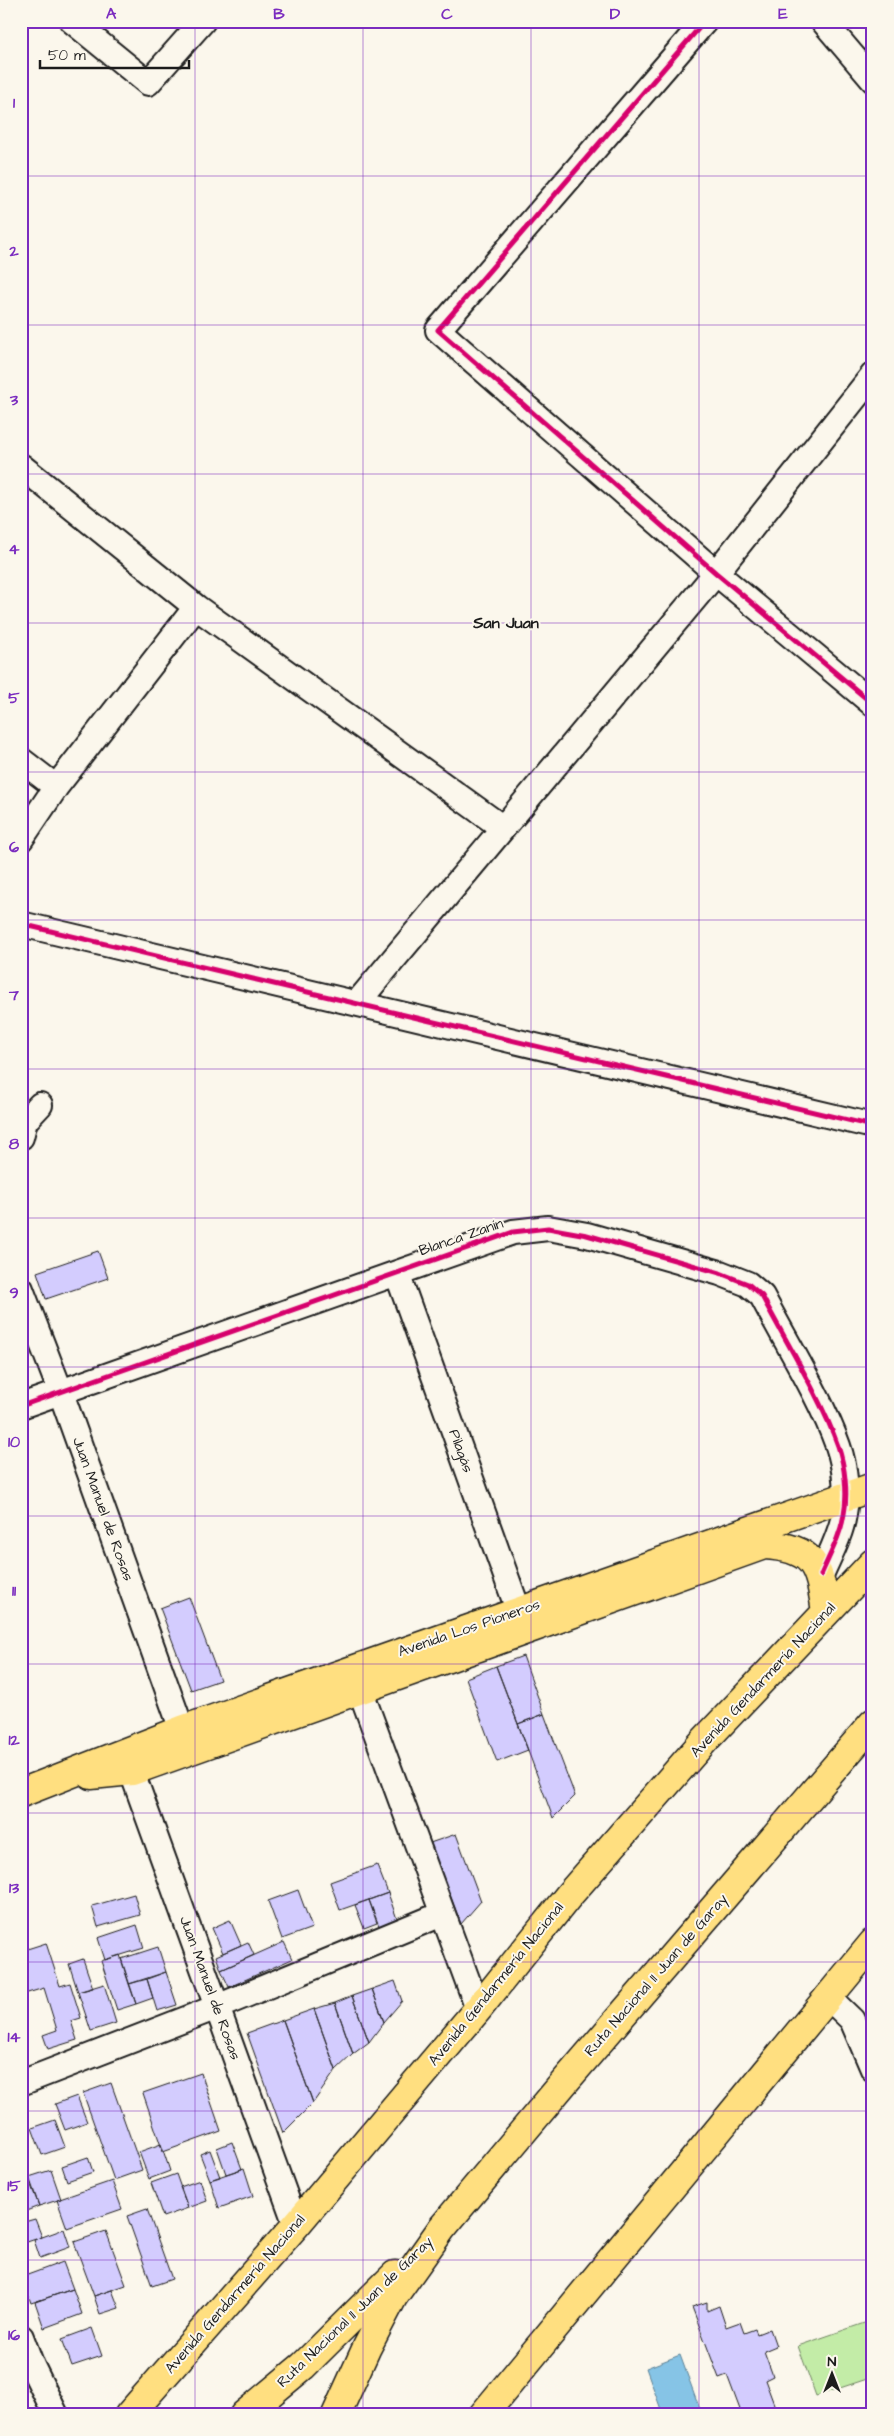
<svg xmlns="http://www.w3.org/2000/svg" width="894" height="2436" font-family="'Architects Daughter',sans-serif">
  <style>
    .green { fill: #c3eca7; stroke: #708462 }
    .water { fill: #86c4e6; stroke: #5c8195 }
    .building { fill: #d3ccfe; stroke: #1c1c1c }
    .lines { fill: none; stroke-linecap: round; stroke-linejoin: round }
    .minor-casing { stroke: #1c1c1c; stroke-width: 28 }
    .major-casing { stroke: #1c1c1c; stroke-width: 31 }
    .highway-casing { stroke: #1c1c1c; stroke-width: 31 }
    .minor { stroke: #fbf7ec; stroke-width: 24 }
    .major { stroke: #ffdf80; stroke-width: 28 }
    .highway { stroke: #ffdf80; stroke-width: 28 }
    .cycleway-casing { stroke: #fbf7ec; stroke-width: 8 }
    .cycleway { stroke: #d6006c; stroke-width: 5 }
    .grid { fill: none; stroke: #7b2cbf; stroke-width: 1; stroke-opacity: 0.55 }
    .labels { text-anchor: middle; dominant-baseline: central; stroke-width: 4; stroke-linejoin: round; paint-order: stroke }
    .street-label { font-size: 15px; fill: #1c1c1c; stroke: #fbf7ec }
    .neighbourhood-label { font-size: 16px; font-weight: bold; fill: #1c1c1c; stroke: #fbf7ec }
    .neatline { fill: none; stroke: #7b2cbf; stroke-width: 2 }
    .grid-label { font-size: 16px; text-anchor: middle; font-weight: bold; fill: #7b2cbf }
  </style>
  <rect width="100%" height="100%" fill="#fbf7ec"/>
  <filter id="ink" filterUnits="userSpaceOnUse"><feTurbulence type="fractalNoise" baseFrequency=".02" numOctaves="2"/><feDisplacementMap in="SourceGraphic" scale="10" xChannelSelector="R" yChannelSelector="G"/><feConvolveMatrix kernelMatrix="1 2 1 2 8 2 1 2 1" color-interpolation-filters="sRGB"/></filter>
  <g filter="url(#ink)">
    <path class="green" d="M873 2320V2377L816 2396 798 2346Z"/>
    <path class="water" d="M680 2355 702 2415H663L646 2368Z"/>
    <path class="building" d="M98 1251 108 1278 46 1299 37 1272Z
      M189 1597 220 1680 191 1690 160 1608Z
      M523 1656 544 1714 518 1724 496 1666Z
      M496 1666 528 1750 497 1762 466 1678Z
      M544 1714 575 1796 553 1818 518 1724Z
      M456 1834 481 1901 461 1924 430 1843Z
      M377 1865 388 1893 340 1910 330 1882Z
      M298 1890 312 1928 282 1939 268 1901Z
      M388 1893 397 1919 379 1926 369 1900Z
      M134 1894 140 1915 98 1927 92 1906Z
      M369 1900 377 1923 364 1928 355 1905Z
      M230 1920 241 1945 223 1953 212 1928Z
      M137 1925 144 1948 105 1960 98 1938Z
      M248 1942 254 1955 221 1970 216 1956Z
      M284 1942 292 1959 229 1987 221 1970Z
      M46 1943 60 1986 70 1983 81 2018 71 2021 77 2040 48 2049 43 2035 57 2030 44 1988 21 1995V1951Z
      M158 1947 166 1972 129 1984 121 1959Z
      M120 1955 136 2004 117 2010 101 1961Z
      M83 1959 93 1988 78 1992 69 1964Z
      M166 1972 177 2005 157 2011 147 1979Z
      M147 1979 153 1998 136 2004 129 1984Z
      M395 1981 402 2001 384 2022 372 1989Z
      M104 1984 116 2023 91 2031 78 1992Z
      M372 1989 384 2022 369 2042 352 1996Z
      M352 1996 369 2042 353 2054 335 2003Z
      M335 2003 353 2054 336 2070 314 2009Z
      M314 2009 336 2070 313 2103 283 2020Z
      M283 2020 313 2103 283 2133 247 2033Z
      M201 2073 221 2131 163 2152 143 2093Z
      M111 2083 142 2170 114 2180 83 2093Z
      M77 2096 87 2122 65 2130 55 2104Z
      M55 2120 65 2147 42 2155 32 2128Z
      M232 2142 242 2169 226 2174 217 2148Z
      M161 2144 170 2171 149 2179 139 2152Z
      M210 2150 220 2177 210 2180 200 2154Z
      M88 2157 93 2172 67 2181 62 2166Z
      M21 2160 39 2206 21 2213Z
      M244 2168 253 2196 219 2208 210 2180Z
      M51 2170 61 2199 39 2206 29 2177Z
      M176 2174 188 2208 163 2217 151 2183Z
      M200 2180 207 2201 188 2208 180 2187Z
      M112 2181 122 2209 67 2228 57 2200Z
      M147 2209 172 2279 152 2286 127 2216Z
      M35 2219 42 2237 21 2244V2223Z
      M64 2229 70 2247 40 2258 34 2240Z
      M106 2231 126 2285 94 2296 74 2242Z
      M63 2262 73 2289 31 2303 22 2277Z
      M73 2289 82 2314 44 2328 35 2302Z
      M112 2290 119 2308 100 2314 94 2296Z
      M707 2302V2311L719 2306 726 2327 740 2322 744 2333 755 2329 757 2334 770 2329 776 2346 764 2351 773 2376 765 2380 775 2407 755 2415H742L727 2375 719 2378 692 2307Z
      M92 2328 102 2356 72 2366 62 2339Z"/>
    <g class="lines">
      <g class="minor-casing">
        <path id="minor" d="M72 21 148 83 203 21
          M705 21 438 330 716 573 873 704
          M823 21 873 80
          M21 466 196 607
          M21 760 56 787
          M21 839 56 787 196 607 503 828
          M21 924 873 1126
          M357 1003 716 573 873 375
          M21 1137 25 1121 40 1105
          M397 1273 525 1629
          M21 1289 61 1393 182 1730
          M21 1406 513 1232 548 1228 587 1235 720 1273 748 1284 762 1296C786 1342 821 1398 838 1446 845 1466 848 1494 844 1514 841 1535 829 1556 821 1575
          M354 1673 478 2009
          M125 1753 296 2225
          M827 1996 852 2020 873 2069
          M21 2083 217 2007 442 1914
          M21 2337 32 2366 56 2415"/>
      </g>
      <g class="major-casing">
        <path id="major" d="M91 1775 132 1771 764 1545C815 1548 819 1565 826 1612
          M21 1793 182 1730 873 1487
          M129 2415 296 2225 478 2009 570 1894 704 1741 873 1563
          M483 2415 873 1943"/>
      </g>
      <g class="highway-casing">
        <path id="highway" d="M244 2415 303 2366 395 2275
          M336 2415 367 2347 393 2297 442 2228 562 2085 873 1723"/>
      </g>
      <use href="#minor" class="minor"/>
      <use href="#major" class="major"/>
      <use href="#highway" class="highway"/>
      <g class="cycleway-casing">
        <path id="cycleway" d="M705 21 438 330 716 573 873 704
          M21 924 873 1126
          M21 1406 513 1232 548 1228 587 1235 720 1273 748 1284 762 1296C786 1342 821 1398 838 1446 845 1466 848 1494 844 1514 841 1535 829 1556 821 1575"/>
      </g>
      <use href="#cycleway" class="cycleway"/>
    </g>
  </g>
  <path class="grid" d="M195 21V2415M363 21V2415M531 21V2415M699 21V2415M21 176H873M21 325H873M21 474H873M21 623H873M21 772H873M21 920H873M21 1069H873M21 1218H873M21 1367H873M21 1516H873M21 1664H873M21 1813H873M21 1962H873M21 2111H873M21 2260H873"/>
  <g class="labels">
    <g class="street-label">
      <text transform="translate(461 1237) rotate(-19)">Blanca Zanín</text>
      <text transform="translate(461 1451) rotate(70)">Pilagás</text>
      <text transform="translate(103 1509) rotate(70)">Juan Manuel de Rosas</text>
      <text transform="translate(469 1628) rotate(-19)">Avenida Los Pioneros</text>
      <text transform="translate(763 1680) rotate(-47)">Avenida Gendarmería Nacional</text>
      <text transform="translate(656 1975) rotate(-49)">Ruta Nacional 11 Juan de Garay</text>
      <text transform="translate(496 1984) rotate(-51)">Avenida Gendarmería Nacional</text>
      <text transform="translate(210 1988) rotate(70)">Juan Manuel de Rosas</text>
      <text transform="translate(235 2294) rotate(-49)">Avenida Gendarmería Nacional</text>
      <text transform="translate(355 2312) rotate(-44)">Ruta Nacional 11 Juan de Garay</text>
    </g>
    <g class="neighbourhood-label">
      <text x="506" y="623">San Juan</text>
    </g>
  </g>
  <rect width="894" height="2436" fill="none" stroke="#fbf7ec" stroke-width="55"/>
  <g transform="translate(832 2374)" stroke="#fbf7ec" stroke-width="4" paint-order="stroke">
  <path d="M0-4L9 19L0 12L-9 19Z" fill="#1c1c1c"/>
  <text y="-8" font-size="14" font-weight="bold" text-anchor="middle" fill="#1c1c1c">N</text>
  </g>
  <path d="M40 60v8h149v-8" fill="none" stroke="#1c1c1c" stroke-width="2.5"/>
  <text x="48" y="60" font-size="15" fill="#1c1c1c" stroke="#fbf7ec" stroke-width="4" paint-order="stroke">50 m</text>
  <rect x="28" y="28" width="838" height="2380" class="neatline"/>
  <g class="grid-label">
    <text x="111" y="19">A</text>
    <text x="279" y="19">B</text>
    <text x="447" y="19">C</text>
    <text x="615" y="19">D</text>
    <text x="783" y="19">E</text>
    <text x="14" y="108">1</text>
    <text x="14" y="256">2</text>
    <text x="14" y="405">3</text>
    <text x="14" y="554">4</text>
    <text x="14" y="703">5</text>
    <text x="14" y="852">6</text>
    <text x="14" y="1000">7</text>
    <text x="14" y="1149">8</text>
    <text x="14" y="1298">9</text>
    <text x="14" y="1447">10</text>
    <text x="14" y="1596">11</text>
    <text x="14" y="1745">12</text>
    <text x="14" y="1893">13</text>
    <text x="14" y="2042">14</text>
    <text x="14" y="2191">15</text>
    <text x="14" y="2340">16</text>
  </g>
</svg>
